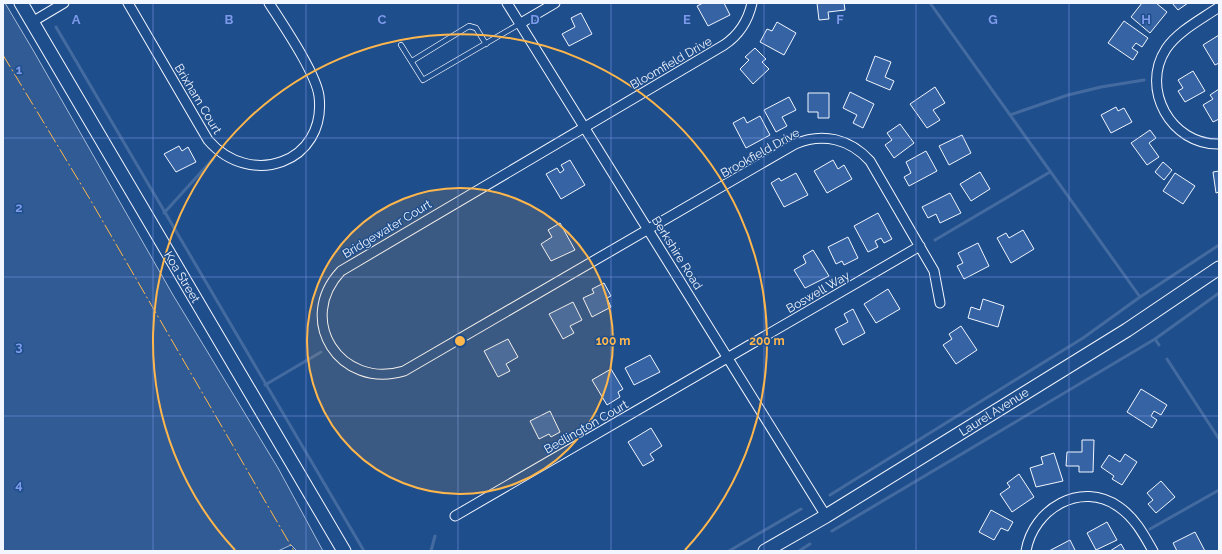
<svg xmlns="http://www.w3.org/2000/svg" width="1222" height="554" font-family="Raleway,sans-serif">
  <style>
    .built { fill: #305b95; stroke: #a8bbd7 }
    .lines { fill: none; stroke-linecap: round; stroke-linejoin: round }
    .stream { stroke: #446ba0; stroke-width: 3 }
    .building { fill: #3563a3; stroke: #f2f6ff }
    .lane-casing { stroke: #f2f6ff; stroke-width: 6 }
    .street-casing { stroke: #f2f6ff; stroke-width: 11 }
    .secondary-casing { stroke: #f2f6ff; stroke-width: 15 }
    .lane { stroke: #1f4e8c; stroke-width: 4.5 }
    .street { stroke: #1f4e8c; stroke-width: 9 }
    .secondary { stroke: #1f4e8c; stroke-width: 13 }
    .power { stroke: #ffb74d; stroke-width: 1; stroke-dasharray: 14 3 2 3; stroke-linecap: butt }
    .grid { fill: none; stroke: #7d9aea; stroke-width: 1; stroke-opacity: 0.55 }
    .ring { fill: none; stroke: #ffb74d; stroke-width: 2 }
    .labels { text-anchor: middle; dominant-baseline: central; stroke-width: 3; stroke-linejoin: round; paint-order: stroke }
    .street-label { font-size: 12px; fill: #f2f6ff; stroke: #1f4e8c }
    .grid-label { font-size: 13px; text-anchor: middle; font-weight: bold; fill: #7d9aea; stroke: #1f4e8c; stroke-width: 3; stroke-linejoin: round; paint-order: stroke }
    .centre { fill: #ffb74d; stroke: #1f4e8c; stroke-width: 2 }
    .ring-label { font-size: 12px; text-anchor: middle; font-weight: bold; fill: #ffb74d; stroke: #1f4e8c; stroke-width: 3; stroke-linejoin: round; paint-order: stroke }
  </style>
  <rect width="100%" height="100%" fill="#1f4e8c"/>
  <path class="built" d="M3 3H5L33 50 173 295 278 468 323 551H297L291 545 278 551H3Z"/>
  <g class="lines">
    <path class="stream" d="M930 3 1140 297
      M56 27 364 551
      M1010 115 1068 95 1101 87 1144 80
      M164 213 213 159
      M935 240 1050 172
      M1155 339 1159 345
      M1167 359 1219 439
      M265 385 321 352
      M830 495 1083 338 1140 297 1219 245
      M1150 529 1219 490
      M832 531 1155 339 1219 293
      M431 551 435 536
      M729 551 801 509
      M799 551 810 544"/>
  </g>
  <path class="building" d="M703 3H724L730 15 708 26 697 6Z
    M817 3H844L845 10 828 12 829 19 819 20Z
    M1142 3H1156L1167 12 1150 33 1131 17Z
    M1172 3H1188L1178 10Z
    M581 13 592 34 569 46 562 34 575 27 571 18Z
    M1124 21 1148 38 1142 47 1136 43 1132 48 1138 52 1133 60 1108 43Z
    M777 22 796 33 784 55 760 42 767 29 772 31Z
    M1219 35V63L1215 65 1203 45Z
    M755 48 766 59 762 62 769 69 753 84 740 69 749 60 745 57Z
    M875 56 891 62 885 77 894 81 890 90 866 80Z
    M1193 71 1205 91 1185 102 1178 91 1183 88 1178 80Z
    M935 87 945 103 933 110 940 120 927 128 910 104Z
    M1219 89V119L1213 122 1203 105 1213 99 1210 95Z
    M850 92 874 104 863 128 853 123 857 115 843 108Z
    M808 93H829V118H818V112H808Z
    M789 97 796 110 782 117 787 126 776 132 764 110Z
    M1116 107 1118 111 1124 108 1132 122 1111 133 1101 115Z
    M760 116 770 135 746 148 733 123 744 117 747 123Z
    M900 124 914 143 894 158 885 145 892 140 887 133Z
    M1150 130 1156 138 1149 143 1159 157 1147 165 1131 143Z
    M962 135 971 153 949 165 939 146Z
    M179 146 182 151 188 147 196 162 176 172 164 154Z
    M926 151 937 171 909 186 904 177 911 173 906 162Z
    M570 160 585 185 561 199 546 174 557 168 560 173 564 170 561 165Z
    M833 160 838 169 844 165 852 179 827 193 814 171Z
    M1163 162 1172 170 1164 180 1155 172Z
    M1219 171V192L1216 193 1213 172Z
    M980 172 990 189 971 201 960 184Z
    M796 173 808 195 784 207 771 183 779 178 781 181Z
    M1175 173 1195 186 1183 204 1163 191Z
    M950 193 961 213 940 223 936 214 928 218 922 207Z
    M878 213 892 239 884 243 881 238 875 241 878 247 868 252 854 226Z
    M560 223 575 250 551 261 541 244 552 237 548 230Z
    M1023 230 1034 249 1011 263 997 238 1006 233 1009 238Z
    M848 237 858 258 844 265 842 261 836 264 828 247Z
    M978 243 989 266 964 279 957 266 963 263 958 253Z
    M813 250 829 276 805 288 794 270 806 263 803 256Z
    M604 283 611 296 607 298 611 307 592 317 583 298 594 293 592 289Z
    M888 289 900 309 876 323 864 304Z
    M983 299 1004 306 998 327 968 318 971 307 980 310Z
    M573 302 582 320 570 326 574 333 563 339 549 314Z
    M853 309 865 333 843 345 835 329 848 322 844 314Z
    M961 326 977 350 956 364 943 345 952 339 949 334Z
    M508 339 518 357 506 364 510 371 498 377 484 351Z
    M650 355 660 372 634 385 625 368Z
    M611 369 623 389 618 392 620 397 607 405 592 380Z
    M1141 389 1167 405 1161 415 1154 411 1151 416 1157 420 1152 428 1127 412Z
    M550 411 560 432 551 437 549 434 539 439 530 421Z
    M651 428 662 446 650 454 654 460 643 466 628 442Z
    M1082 440H1094L1093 472H1079V466H1066L1067 452H1082Z
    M1054 453 1063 481 1036 487 1030 468 1043 464 1041 457Z
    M1125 454 1137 462 1122 485 1112 479 1114 476 1101 467 1109 455 1120 462Z
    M1019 474 1034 497 1012 512 1000 494 1010 487 1007 483Z
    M1161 481 1175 497 1156 513 1148 504 1153 500 1147 493Z
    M991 510 1013 522 1008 531 1001 528 994 540 979 532Z
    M1107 522 1117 540 1096 550 1087 533Z
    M1195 532 1205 551H1177L1173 543Z
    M1070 540 1075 550 1074 551H1049Z
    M1121 544 1125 551H1110Z"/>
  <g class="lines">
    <g class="lane-casing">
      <path id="lane" d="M401 45 423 80 521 23
        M412 61 469 26 476 28 486 44"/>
    </g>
    <g class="street-casing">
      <path id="street" d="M128 3 208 140C250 189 327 163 319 96 316 73 283 25 269 3
        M507 3 826 516
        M752 3C748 21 739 35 724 45L341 271C295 320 340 390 404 371L795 144C823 132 850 139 870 161L934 271 940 303
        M1219 7C1202 19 1178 31 1166 49 1140 89 1171 145 1219 144
        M32 22 64 3
        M521 23 555 3
        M455 516 920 246
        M1026 551C1033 509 1081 480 1119 507 1135 518 1144 535 1153 551"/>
    </g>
    <g class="secondary-casing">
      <path id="secondary" d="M21 3 344 551
        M765 551 826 516 1127 330 1219 268"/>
    </g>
    <use href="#lane" class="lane"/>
    <use href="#street" class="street"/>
    <use href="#secondary" class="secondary"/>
    <path class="power" d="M3 55 91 201 294 551"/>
  </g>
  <path class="grid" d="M153 3V551M306 3V551M458 3V551M611 3V551M764 3V551M916 3V551M1069 3V551M3 138H1219M3 277H1219M3 416H1219"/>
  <circle cx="460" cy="341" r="153" fill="#ffb74d" fill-opacity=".12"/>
  <g class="ring">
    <circle cx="460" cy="341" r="153"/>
    <path d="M235 550A307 307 0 1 1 685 550"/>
  </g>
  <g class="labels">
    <g class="street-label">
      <text transform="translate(671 63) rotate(-30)">Bloomfield Drive</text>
      <text transform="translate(198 99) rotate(59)">Brixham Court</text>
      <text transform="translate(760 153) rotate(-29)">Brookfield Drive</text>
      <text transform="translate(387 229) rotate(-31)">Bridgewater Court</text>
      <text transform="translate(677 253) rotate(58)">Berkshire Road</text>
      <text transform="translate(182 277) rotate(59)">Koa Street</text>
      <text transform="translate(818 292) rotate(-30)">Boswell Way</text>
      <text transform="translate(994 412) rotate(-32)">Laurel Avenue</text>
      <text transform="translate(586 427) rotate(-30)">Bedlington Court</text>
    </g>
  </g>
  <g class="grid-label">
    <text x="76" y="24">A</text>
    <text x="229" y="24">B</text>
    <text x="382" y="24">C</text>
    <text x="535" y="24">D</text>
    <text x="687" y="24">E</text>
    <text x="840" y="24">F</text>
    <text x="993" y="24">G</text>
    <text x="1146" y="24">H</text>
    <text x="19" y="74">1</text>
    <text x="19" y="212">2</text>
    <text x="19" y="351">3</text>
    <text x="19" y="489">4</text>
  </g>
  <circle cx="460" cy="341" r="6" class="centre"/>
  <g class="ring-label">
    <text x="613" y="345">100 m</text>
    <text x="767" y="345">200 m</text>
  </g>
  <rect width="1222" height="554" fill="none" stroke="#f2f6ff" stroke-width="8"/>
</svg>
